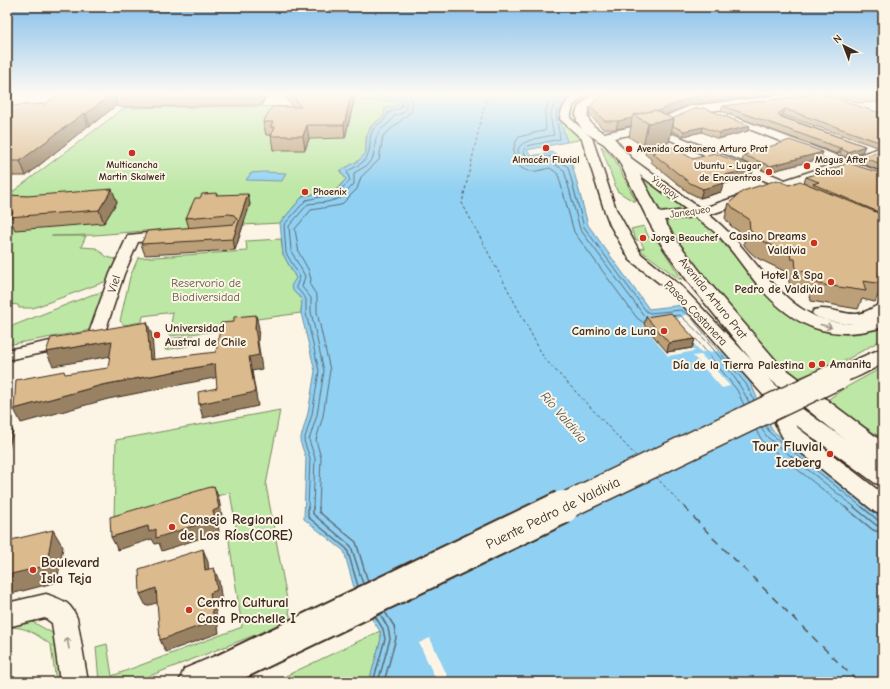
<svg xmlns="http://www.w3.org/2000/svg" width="890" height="689" font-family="'Comic Neue',sans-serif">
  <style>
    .green { fill: #bce7a4; stroke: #7c8861 }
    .water { fill: #90d0f2; stroke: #6e8e9d }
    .pier { fill: #fcf5e5 }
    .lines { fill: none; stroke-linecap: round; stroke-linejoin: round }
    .shore-far1 { stroke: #5d6c73; stroke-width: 1 }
    .shore { stroke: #5d6c73; stroke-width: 1.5 }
    .ferry-far1 { stroke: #505453; stroke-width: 1; stroke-dasharray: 3 2.5; stroke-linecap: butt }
    .ferry { stroke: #505453; stroke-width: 1.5; stroke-dasharray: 8 6; stroke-linecap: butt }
    .street-casing { stroke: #3b2a1e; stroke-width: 3 }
    .secondary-casing { stroke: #3b2a1e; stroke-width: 3 }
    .primary-casing { stroke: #3b2a1e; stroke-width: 3 }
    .street { fill: #fcf5e5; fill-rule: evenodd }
    .secondary { fill: #fcf5e5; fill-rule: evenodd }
    .primary { fill: #fcf5e5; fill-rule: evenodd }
    .primary-bridge-far1-casing { stroke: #3b2a1e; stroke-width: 29; stroke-linecap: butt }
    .primary-bridge-casing { stroke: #3b2a1e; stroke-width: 36; stroke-linecap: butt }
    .primary-bridge-far1 { stroke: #fcf5e5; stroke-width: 26 }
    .primary-bridge { stroke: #fcf5e5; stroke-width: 32 }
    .wall { fill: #bca079; stroke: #3b2a1e }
    .shaded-wall { fill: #998263; stroke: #3b2a1e }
    .building { fill: #dbba8d; stroke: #3b2a1e }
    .oneway { stroke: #9c9082 }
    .poi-dot { fill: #c8321e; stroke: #fcf5e5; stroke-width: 1.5 }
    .labels { text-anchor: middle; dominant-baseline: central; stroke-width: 4; stroke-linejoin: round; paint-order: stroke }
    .far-poi-label { font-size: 10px; font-weight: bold; fill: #3b2a1e; stroke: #fcf5e5; text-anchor: start }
    .far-street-label { font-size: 10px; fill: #3b2a1e; stroke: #fcf5e5 }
    .poi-label { font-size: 12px; font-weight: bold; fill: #3b2a1e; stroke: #fcf5e5; text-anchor: end }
    .park-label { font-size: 12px; fill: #5b5940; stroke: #fcf5e5 }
    .street-label { font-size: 12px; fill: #3b2a1e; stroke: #fcf5e5 }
    .water-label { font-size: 13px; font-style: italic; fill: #505453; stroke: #fcf5e5 }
    .near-poi-label { font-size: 14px; font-weight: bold; fill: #3b2a1e; stroke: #fcf5e5; text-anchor: start }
    .near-street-label { font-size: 14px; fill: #3b2a1e; stroke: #fcf5e5 }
  </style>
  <rect width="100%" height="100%" fill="#fcf5e5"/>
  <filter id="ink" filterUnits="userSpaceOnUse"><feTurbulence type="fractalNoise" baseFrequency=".025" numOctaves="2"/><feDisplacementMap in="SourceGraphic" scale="8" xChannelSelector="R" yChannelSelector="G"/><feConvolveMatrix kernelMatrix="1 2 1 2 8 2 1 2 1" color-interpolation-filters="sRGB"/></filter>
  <g filter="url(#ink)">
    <path class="green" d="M352 94H362L361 100 393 101 399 105 371 126 366 138V153L358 161 340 171 346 179 335 191 303 196 280 223 168 229 95 235 51 236H86L81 247 96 248 107 257 119 260 107 281 33 308H19L18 305 11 304 7 305V196L124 108 327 106Z
      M587 94H596L580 123 568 120 571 107 575 105 574 103 579 100 581 96Z
      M563 120 584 139 567 142 560 121Z
      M601 146 614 158 636 201H633L617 191Z
      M639 174H641L688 209 667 212 660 210Z
      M687 217 701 219 747 269 819 329C845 336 858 337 883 325V339L846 360 798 378 770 357 687 259 665 222 667 219Z
      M644 226 649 238 656 239 682 279H679L639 249 644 248 640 240H636L631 229Z
      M281 239 283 254 296 278 294 292 302 299 301 313 221 324 219 331 169 336 173 312 143 316 142 322 124 325 120 321 130 277 138 258 247 251 246 241Z
      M106 291 97 325 86 331 7 345V328L91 295Z
      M194 336 189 346 165 350 167 339Z
      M883 367V439L826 401 843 389Z
      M280 410 266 485 291 621 134 682H99L96 647 107 644 112 676 242 627 228 534 237 532 230 493 114 519 116 440Z
      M24 617 54 634 64 682H56L51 645C37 635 25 625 7 628V621Z
      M380 631 381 639 369 682H273Z"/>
    <path class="water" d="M362 94H573L565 99 559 117 567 142 527 150 531 156 553 152 572 164 588 225 649 309 683 305 693 313 750 382 772 430 883 520V682H369L381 639 380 631 356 595 344 551 304 519 306 458 300 441 308 413 315 371 301 313 302 299 294 292 291 286 296 278 283 254 280 223 303 196 336 191 346 179 340 171 358 161 366 153C366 133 367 128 384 117L385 108 399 105 393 101 361 100Z
      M264 172 286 173 282 181 246 180 251 173Z"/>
    <path class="pier" d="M691 312 722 349 724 351 701 352 673 321Z
      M668 320 695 351 668 356 642 324Z
      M701 355 713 367 730 386 722 388 693 356Z
      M430 638 450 682H437L419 643Z"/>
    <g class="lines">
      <path class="shore-far1" d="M551 94 545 114 546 130 519 137C509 149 513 170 531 171 537 172 544 169 550 168L558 174 574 232 637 318 644 323
        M558 94 550 116 554 135C539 138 500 142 528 165L551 162 564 170 580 229 645 317
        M566 94C551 107 558 122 560 139L527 146 524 149V153L531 160 552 156 568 167 584 227 646 311 650 313 681 310 690 316 746 384 754 400
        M674 316 680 315 683 318C709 341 733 371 749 402
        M696 339 737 390 744 405
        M766 426 770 433 863 508
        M761 428 767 437 856 508
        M756 430 763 442 846 508
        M308 508 310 458 304 441 312 414 319 371 306 313V299L296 287 300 277 286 253 284 225 306 200 335 194 350 181 347 171C360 165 369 161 370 145 370 140 370 135 373 130 378 122 384 124 389 112L399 109 402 106 401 101 393 97 368 96 366 94
        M313 508 315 458 309 440 317 415 324 371 311 312V298L302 287 305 276 291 251 289 226 308 204 327 202 341 198 354 184V173L366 166 373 158 376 138 380 130 390 122 394 116 402 113 406 109V100L400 94
        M319 508 321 458 316 440 323 416 330 370 317 312V296L310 285 311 279 308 269 299 253 295 229 311 210 341 205 357 189 361 177 379 160 383 136 411 112 413 102 409 94"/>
      <path class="shore" d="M308 507V517L347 549 358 586
        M313 507V514L351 546 363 584
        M319 507V512L356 542 368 582
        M845 507 873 530 883 533
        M854 507 876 525 883 527
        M862 507 879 521 883 522
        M373 682 385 639 383 629 375 616
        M378 682 390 639 388 628 380 614
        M384 682 396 638 394 626 385 612"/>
      <path class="ferry-far1" d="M495 94 485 103 462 203 544 358 637 457
        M656 477 685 508"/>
      <path class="ferry" d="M684 507 711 536 858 682"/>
      <g class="street-casing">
        <path id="street" d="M585 94 573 106 570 118 592 138 616 209 641 254 682 287 779 389 801 408 883 466V485L875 483 796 425 798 428 883 494V515L875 512 783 438 775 423 778 418 784 415 765 397 672 293 630 260 610 225 604 209 582 139 560 119C561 108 567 101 575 94Z
          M729 115 846 159 883 147V154L856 163 883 173V180L846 167 795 185 801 189 799 192C795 193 781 190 776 188L775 185 647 130 645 128 650 125 653 126 785 180 836 163 726 120 724 118Z
          M624 155 628 156 701 209 747 193H755L757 196 755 199 709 215C758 252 782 324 852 324H855C845 324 818 321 812 313L814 310C827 306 843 315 857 314 867 313 874 306 883 303V315L878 318 883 317V327C829 343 792 326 757 284 744 268 733 251 719 236 712 229 703 223 695 217L655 221 650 220 649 217 650 214 687 210 620 160 619 158Z
          M167 231 172 232 174 235 172 238 138 242 124 274 102 341 7 360V350L89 333 110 274 128 235Z
          M46 594C62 600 70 601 77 618L88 682H60L52 623 45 618 7 627V603Z"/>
      </g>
      <g class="secondary-casing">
        <path id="secondary" d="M593 94H606C602 99 596 102 592 106 580 117 595 128 604 133L647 124 690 106 792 94H829L824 97 692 113 654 130 614 138 631 158 665 222 680 245 706 279 778 363 883 442V466L874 463 762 373 692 287 663 247 649 222 618 159 604 144 583 131 577 121 576 113 579 106Z"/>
      </g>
      <g class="primary-casing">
        <path id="primary" d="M883 348V364C867 371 847 386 829 381L825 376 829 371Z
          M222 653 235 658 240 671 235 682H179L184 669Z"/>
      </g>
      <use href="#street" class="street"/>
      <use href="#secondary" class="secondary"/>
      <use href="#primary" class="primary"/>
      <g class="primary-bridge-far1-casing">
        <path id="primary-bridge-far1" d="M561 508 837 376"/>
      </g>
      <g class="primary-bridge-casing">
        <path id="primary-bridge" d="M222 671 563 507"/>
      </g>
      <use href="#primary-bridge-far1" class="primary-bridge-far1"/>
      <use href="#primary-bridge" class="primary-bridge"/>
    </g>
    <path class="wall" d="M59 94H267L262 105 118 107 117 105 90 126H88L26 176H13L9 179H7V106L45 104Z
      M283 94H353L354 101 345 138 309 139 305 150H273L271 135H266L263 122 293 107Z
      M830 94H883V100L882 102 858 103Z
      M690 105 665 115 672 119 748 131 718 139 702 132 683 136 672 131 669 142 643 146 629 137 631 126 616 129H603L589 114 590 107Z
      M723 106 883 114V146L877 147 783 115 781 116 865 146 862 152 846 157 841 155 840 153 837 154 721 111Z
      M647 146 693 159 751 177 723 184 721 192 700 198 688 192 651 162V159L645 154Z
      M883 150V172L861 163 863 157Z
      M823 152 820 159 768 172 742 161 744 155Z
      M883 174V289H881L875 302 862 299 858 309 811 301 809 291 790 287 788 276 785 275 784 271 757 258 750 252 744 245V235L731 226 725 218 729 203 789 185 804 183 806 177Z
      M7 195 117 202 104 223 15 230 13 225H7Z
      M217 195 250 204 235 250 145 255 141 244 189 228 186 218 200 198Z
      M646 317 695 339 692 348 667 352 644 325Z"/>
    <path class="shaded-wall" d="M112 94H120H114L117 105 90 126 86 114Z
      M260 94H267L262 105Z
      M351 94H353L354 101 345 138 344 125Z
      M714 94H776L690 105 647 122 637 117 692 97Z
      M785 109 783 115 777 119 778 114Z
      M84 113 88 126 26 176 20 161Z
      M632 118 631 126 616 129 618 121Z
      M674 119 669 142 643 146 648 123Z
      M307 125 309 139 305 150 303 136Z
      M750 126 748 131 718 139 719 133Z
      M703 127 702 132 683 136 684 131Z
      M883 141V146L877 147 879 142Z
      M865 146 862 152 846 157 848 152Z
      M840 148H842L840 153 837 154Z
      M823 152 820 159 768 172 770 166Z
      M7 161 13 176 9 179 7 175Z
      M754 168 751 177 723 184 721 192 700 198 703 189 713 178Z
      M112 189 117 202 104 223 99 210Z
      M248 194 250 204 235 250 233 239Z
      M256 315 259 328 258 341 262 369 252 371 258 406 203 418 199 404 249 357 255 328Z
      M147 322 152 335 155 373 150 360Z
      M695 339 692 348 667 352 669 343Z
      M112 341 117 355 53 366 46 352Z
      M215 364 219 377 108 399 21 423 14 409 102 385Z
      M8 422 13 431 8 452H7V425Z
      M214 486 219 499 223 521 218 524 219 532 162 551 159 543 155 544 152 539 118 550 111 537 148 526 213 511Z
      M53 530 63 547 57 582 7 595V575Z
      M203 549 208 562 210 583 205 570Z
      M214 568 219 581 222 603 215 606 219 633 166 652 160 640 210 593Z
      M156 588 163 601 146 606 140 594Z"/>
    <path class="building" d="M59 94H112L86 114 84 113 20 161H7V106L45 104Z
      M291 94H351L344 125H307L303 136H271L275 127H270L273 122H263L272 107H301Z
      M602 94H714L692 97 657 111 655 110 633 115 632 118 618 121H605L590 107 600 95Z
      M818 94H823L883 114V141L879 142 785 109 778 114 781 117 865 146 848 152 843 150 842 148H840L723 106Z
      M858 94H883V95H861Z
      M704 108 750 126 719 133 703 127 684 131 673 126 674 119H672L694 109Z
      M655 110 674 119 648 123 633 115Z
      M790 140 823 152 770 166 744 155Z
      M667 144 693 159 714 153 754 168 713 178 724 183 703 189 690 183 652 153H656L647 146Z
      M883 150V165L863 157Z
      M848 163 883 174V214L813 184 819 182 806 177Z
      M777 180 789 185 800 181 883 215V274L879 273 883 284 863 281 866 291 818 284 816 274 796 270 795 259H791L790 254 763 241 755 236 750 229 749 219 736 211 729 203 743 191Z
      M112 189 99 210 9 217 13 212H7V195L27 196Z
      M217 193 216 195 248 194 233 239 141 244 147 231 234 224 237 219 234 215 229 214 186 218 195 198H200L202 194Z
      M671 313 695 339 669 343 646 317Z
      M256 315 255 328 259 355 249 357 255 392 199 404 198 392 217 388 215 364 102 385 14 409 16 380 64 371 65 374 108 368 112 341 46 352 51 338 147 322 150 360 216 352 221 323 234 322V317Z
      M214 486 219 508 213 511 215 519 156 538V529L149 532 148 526 111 537 110 517Z
      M53 530 46 566 7 575V541Z
      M203 549 205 570 214 568 217 590 210 593 214 621 160 640 156 588 140 594 139 569Z"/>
    <defs><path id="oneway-shaft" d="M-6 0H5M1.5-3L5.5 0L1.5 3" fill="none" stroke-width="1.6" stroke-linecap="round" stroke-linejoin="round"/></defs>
    <g class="oneway">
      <use href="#oneway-shaft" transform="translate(826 326) rotate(15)"/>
      <use href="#oneway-shaft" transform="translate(68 643) rotate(-99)"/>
    </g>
  </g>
  <linearGradient id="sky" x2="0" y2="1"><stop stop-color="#85bfec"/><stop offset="0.49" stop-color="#fefaf3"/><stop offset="1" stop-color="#fefaf3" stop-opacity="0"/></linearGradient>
  <rect width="890" height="191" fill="url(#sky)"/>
  <g class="poi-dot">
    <circle cx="546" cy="148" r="4"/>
    <circle cx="629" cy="149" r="4"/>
    <circle cx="132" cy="153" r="4"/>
    <circle cx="807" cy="166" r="4"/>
    <circle cx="769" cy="172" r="4"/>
    <circle cx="305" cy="192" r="4"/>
    <circle cx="643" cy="238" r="4"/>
    <circle cx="814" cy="243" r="4"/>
    <circle cx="831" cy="282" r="4"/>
    <circle cx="664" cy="331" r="4"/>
    <circle cx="157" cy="335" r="4"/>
    <circle cx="822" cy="364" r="4"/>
    <circle cx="812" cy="365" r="4"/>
    <circle cx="830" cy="454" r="4"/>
    <circle cx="172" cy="527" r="4"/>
    <circle cx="33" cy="570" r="4"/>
    <circle cx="189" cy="610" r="4"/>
  </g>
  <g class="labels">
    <g class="far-poi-label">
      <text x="637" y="149">Avenida Costanera Arturo Prat</text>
      <text x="546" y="160" text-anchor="middle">Almacén Fluvial</text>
      <text x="815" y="160">Magus After<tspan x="815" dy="12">School</tspan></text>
      <text x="132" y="165" text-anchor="middle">Multicancha<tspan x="132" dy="12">Martin Skalweit</tspan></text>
      <text x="761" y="166" text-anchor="end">Ubuntu - Lugar<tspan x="761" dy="12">de Encuentros</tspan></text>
      <text x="313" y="192">Phoenix</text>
      <text x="651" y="238">Jorge Beauchef</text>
    </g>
    <g class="far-street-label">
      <text transform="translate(665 188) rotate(37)">Yungay</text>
      <text transform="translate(690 212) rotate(-8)">Janequeo</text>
    </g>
    <g class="poi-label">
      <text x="806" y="236">Casino Dreams<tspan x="806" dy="14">Valdivia</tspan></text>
      <text x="823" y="275">Hotel &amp; Spa<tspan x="823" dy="14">Pedro de Valdivia</tspan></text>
      <text x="165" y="328" text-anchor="start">Universidad<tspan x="165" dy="14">Austral de Chile</tspan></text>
      <text x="656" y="331">Camino de Luna</text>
      <text x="830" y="364" text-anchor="start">Amanita</text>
      <text x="804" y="365">Día de la Tierra Palestina</text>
    </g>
    <g class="park-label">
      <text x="206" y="283">Reservorio de<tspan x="206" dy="14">Biodiversidad</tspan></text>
    </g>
    <g class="street-label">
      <text transform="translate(114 284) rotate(-72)">Viel</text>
      <text transform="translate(713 298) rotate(51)">Avenida Arturo Prat</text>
      <text transform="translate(696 313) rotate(46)">Paseo Costanera</text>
    </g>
    <g class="water-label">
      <text transform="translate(564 417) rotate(49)">Río Valdivia</text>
    </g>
    <g class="near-poi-label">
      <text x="822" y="446" text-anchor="end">Tour Fluvial<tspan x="822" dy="16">Iceberg</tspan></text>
      <text x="180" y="519">Consejo Regional<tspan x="180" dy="16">de Los Ríos(CORE)</tspan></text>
      <text x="41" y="562">Boulevard<tspan x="41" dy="16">Isla Teja</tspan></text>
      <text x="197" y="602">Centro Cultural<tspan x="197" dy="16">Casa Prochelle I</tspan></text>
    </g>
    <g class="near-street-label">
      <text transform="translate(553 513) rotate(-26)">Puente Pedro de Valdivia</text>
    </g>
  </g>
  <rect width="890" height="689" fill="none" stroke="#fcf5e5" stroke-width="24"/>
  <rect x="12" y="12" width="866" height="665" fill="none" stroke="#3b2a1e" stroke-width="1.5" filter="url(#ink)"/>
  <g transform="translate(844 46) rotate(318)" stroke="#fcf5e5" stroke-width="3" paint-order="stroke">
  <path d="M0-3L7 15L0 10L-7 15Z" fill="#3b2a1e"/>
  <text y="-6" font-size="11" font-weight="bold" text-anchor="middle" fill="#3b2a1e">N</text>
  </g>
</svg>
